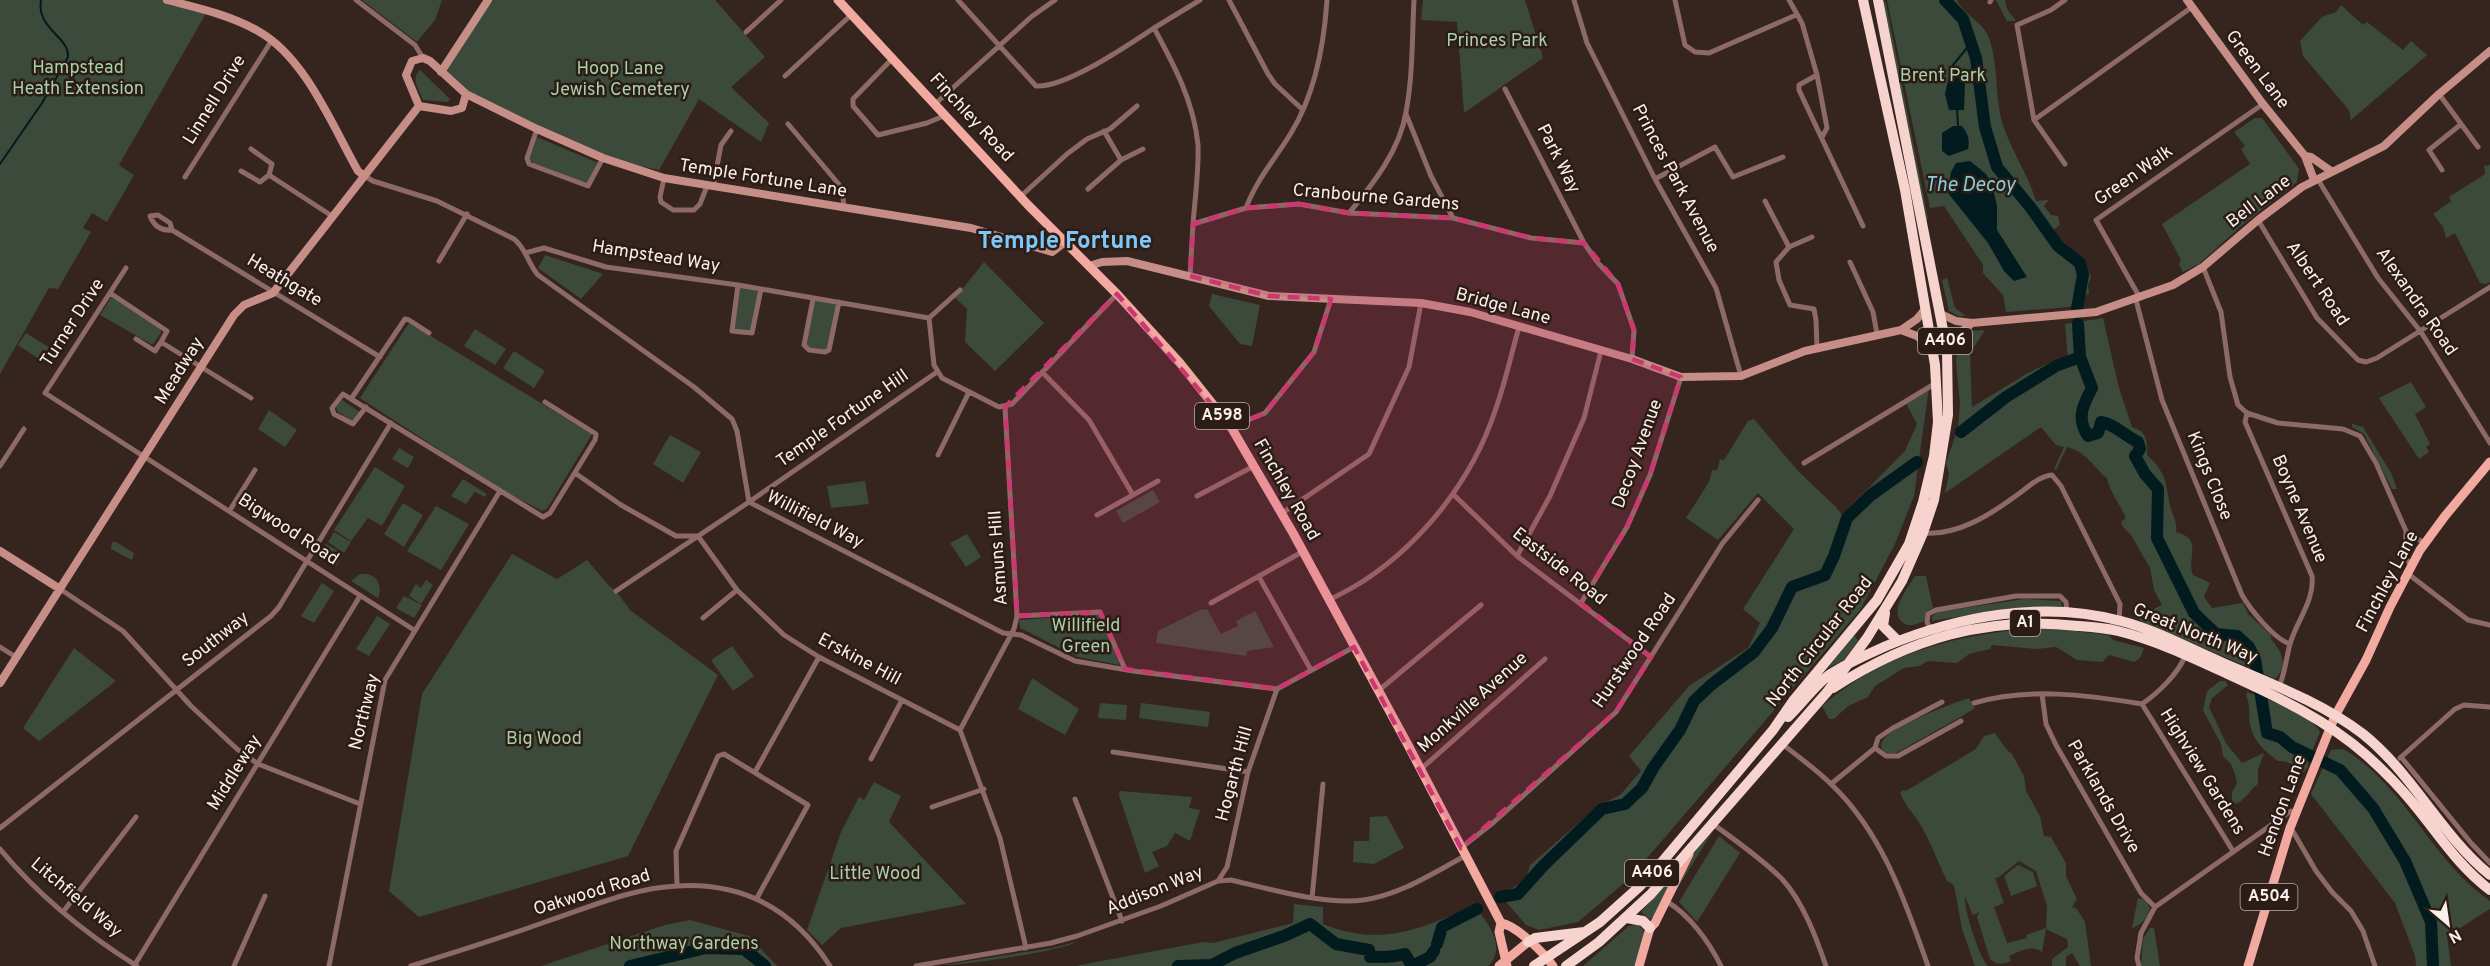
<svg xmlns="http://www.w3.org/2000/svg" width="2490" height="966" font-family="Overpass,sans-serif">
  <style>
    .green { fill: #3b4a3b; fill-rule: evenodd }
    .water { fill: #011b1f }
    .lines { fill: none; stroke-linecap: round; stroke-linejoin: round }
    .stream { stroke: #011b1f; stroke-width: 2 }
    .river { stroke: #011b1f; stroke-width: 12 }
    .street { stroke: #8d6a65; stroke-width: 5 }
    .secondary { stroke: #c68e87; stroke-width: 8 }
    .primary { stroke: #f2a9a0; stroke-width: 9 }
    .highway { stroke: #f7d3ce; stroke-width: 10 }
    .marked { fill: #cb3871; fill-opacity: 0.2; stroke: #cb3871; stroke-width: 4.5; stroke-dasharray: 12 8; stroke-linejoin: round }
    .labels { text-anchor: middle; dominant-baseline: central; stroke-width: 5; stroke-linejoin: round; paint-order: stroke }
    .shield { fill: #2c1c16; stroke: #bdb0ab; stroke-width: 1.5 }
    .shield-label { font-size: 16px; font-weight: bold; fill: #fbefeb }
    .park-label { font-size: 18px; fill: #a7d1a7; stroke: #2c1c16 }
    .street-label { font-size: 18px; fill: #fbefeb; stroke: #2c1c16 }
    .water-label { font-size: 20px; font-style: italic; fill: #86cdd8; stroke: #2c1c16 }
    .district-label { font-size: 24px; font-weight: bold; fill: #7ec7f7; stroke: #2c1c16 }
  </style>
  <rect width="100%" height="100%" fill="#36251f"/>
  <path class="green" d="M0 0H166L208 10 119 165 134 175 107 222 92 213 83 228 91 232 58 289 49 288 0 374Z
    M362 0H442L435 20 417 42Z
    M488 0H715L765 57 731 87 769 123 761 142 699 99 659 170 603 158 466 94 441 72Z
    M1423 0H1525L1543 58 1464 113 1457 22 1421 20Z
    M1883 0 1886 3 1928 219 1926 220Z
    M1887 0H1957C1964 16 1983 21 1989 38 1999 66 1994 96 2003 125 2012 152 2028 174 2036 201L2049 200 2044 206 2051 215 2058 216 2060 225 2052 231 2058 243 2084 263 2091 277 2088 285 2089 293 2082 298 2083 306 2006 312 2003 295 1983 273V265L1944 206 1930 208Z
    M1996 0H2005L2007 9 2016 21H2007Z
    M2341 5 2363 25 2367 22 2403 50 2411 41 2427 55 2351 120 2349 110 2303 56 2300 41 2322 17 2336 12Z
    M420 70 450 99 448 102 423 100C419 90 410 78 420 70Z
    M2255 118H2262L2299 169 2297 182 2241 226 2199 264 2183 272 2179 265 2181 260 2162 224 2250 164 2241 149 2245 146 2234 132Z
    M537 137 598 163 587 184 532 163 529 157Z
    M2490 165V282L2486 284 2480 283 2455 233 2446 238 2443 227 2433 214 2450 202 2452 204 2449 197 2485 174 2484 166Z
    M545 255 603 274 581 299 538 268Z
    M984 262 1044 323 995 371 965 342 967 309 955 298Z
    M1947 278 1955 308 1966 316H1958L1949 311 1942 280Z
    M738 285 761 289 752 333 732 331Z
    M1212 294 1260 305 1252 346 1240 344 1209 306Z
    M112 296 160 329 161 333 153 344H151L100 315Z
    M813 299 839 302 829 350H809L804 345Z
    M2103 318 2119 388 2132 427C2148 432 2147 442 2147 455 2167 474 2165 481 2170 505 2172 515 2178 522 2176 532 2204 539 2186 558 2193 575L2210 583 2204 597 2212 608 2243 603 2248 614 2271 635V639C2282 652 2289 665 2275 679L2156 627 2143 623 2137 617 2162 605 2154 590 2150 568 2131 535 2123 527 2121 522 2126 518C2120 505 2110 492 2107 478 2093 467 2086 451 2067 447L2056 470 2054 469 2064 447 2056 445 2041 427 1945 493 1949 474 1946 463 1958 428 1960 403 1956 362 1958 343 1971 331 1985 330 1970 353 1972 407 2028 373 2047 364 2068 360 2065 324Z
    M409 323 592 434 547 509 542 511 500 489 360 398Z
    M475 329 506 349 495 365 464 346Z
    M26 333 50 348 42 361 18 345Z
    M514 351 545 371 534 388 503 368Z
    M2411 382 2426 407 2415 414 2430 444 2426 447 2429 452 2419 459 2379 398Z
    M1929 387 1914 496 1895 544 1860 610 1630 878 1578 922 1539 930 1526 925 1500 895 1526 880 1530 865 1598 806 1620 795 1641 771 1629 756 1689 686 1748 648 1760 623 1743 609 1794 529 1758 493 1718 540 1686 518 1709 482 1712 470H1717L1720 459 1724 460 1748 421 1754 419 1798 471 1836 507 1842 515 1905 451 1917 424 1905 401Z
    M342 400 360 412 356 419 352 421 337 411 336 407Z
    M269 410 297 430 285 447 258 429Z
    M2352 424 2363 427 2391 473 2397 489H2392L2364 434 2352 427Z
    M670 435 701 452 683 483 653 464Z
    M399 448 414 457 408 468 392 459Z
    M375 467 405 486 382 526 368 518 351 541 334 530Z
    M463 479 487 494 485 497 475 492 466 504 451 496Z
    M865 481 869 504 831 508 827 486Z
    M1153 490 1160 502 1123 523 1116 511Z
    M403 503 423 515 404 547 384 534Z
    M436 506 469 524 441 570 407 551Z
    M334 532 351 542 344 553 328 542Z
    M967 534 981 557 966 567 950 543Z
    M112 542H116L134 553 132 560 111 549Z
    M326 544 343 554 336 566 318 556Z
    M512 554 557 579 587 560 609 586 616 591 630 610 718 675 628 856 419 917 389 891 422 694Z
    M360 574C375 572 384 584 378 598L351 581Z
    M1915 576H1926L1933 608 1927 611 1924 621C1916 624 1908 629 1901 621 1890 609 1908 588 1915 576Z
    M426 580 433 585 421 604 409 596 416 584 421 588Z
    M322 583 334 591 314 623 301 616Z
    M404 596 422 605 414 618 396 608Z
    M2025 599 2061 601 2062 607 2010 608 1932 621V617L1937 612Z
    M1207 609 1221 634 1238 626 1236 621 1255 611 1274 647 1247 651 1246 656 1156 643 1158 631 1200 610Z
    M1099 614 1120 665 1078 657 1020 628 1019 620Z
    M377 616 390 624 369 656 356 649Z
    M2048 628 2109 635 2113 640 2144 648 2140 658 2134 662 2109 655 2102 662 2077 660 2056 647 2036 649 1992 645 1990 649 1969 654 1957 663 1928 661 1919 666 1904 668 1875 686 1868 697 1848 706 1834 719H1829L1822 706C1885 651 1967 631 2048 628Z
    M1854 634 1858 641 1844 660 1828 668Z
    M732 646 754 676 733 691 711 660Z
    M74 648 116 681 39 741 23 728Z
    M1032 678 1079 709 1065 735 1018 709Z
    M2220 681H2225L2228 685 2212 698 2209 707 2226 743 2242 763 2264 753 2258 769V784C2249 790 2244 804 2232 804V792L2237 783 2235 774 2231 764 2223 756 2221 744 2203 710 2207 691Z
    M2247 692C2266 699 2310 713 2320 732L2309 758 2308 767 2304 772H2302C2294 765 2289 761 2278 761 2267 753 2254 742 2251 728 2247 715 2252 709 2246 696Z
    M1969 698 1975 708 1964 715 1896 753C1891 754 1886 754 1883 750 1867 733 1957 702 1969 698Z
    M1100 703 1127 705 1126 720 1098 718Z
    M1141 703 1210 712 1208 727 1139 718Z
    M1995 733 2006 749 2012 754 2024 776 2026 791 2040 816 2044 836 2051 837 2066 863V876L2077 899 2072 907 2077 909 2085 922 2091 966H2080L2072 953 2066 957V966H2052V959L2068 947 2067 939 2046 929 2042 952C2031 944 2020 952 2009 956L2011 961C2002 965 1998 965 1990 959L1977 917 1979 912 1973 915 1965 897C1964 910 1979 957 1988 966H1975L1962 929 1954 885 1947 881C1938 862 1931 843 1920 824 1914 814 1903 803 1900 792L1904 790 1906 791 1976 749 1984 736ZM2019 861 2036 871 2047 906 2046 928 2026 935 2027 938 2007 943 1994 907 2004 903 1995 878 1999 877Z
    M2343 749C2405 785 2431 860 2490 901V909L2447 936 2451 966H2416L2415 956 2395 903 2311 794 2331 750Z
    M874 782 901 796 889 822 966 904 841 928 822 945 807 930 841 832 859 797 864 800Z
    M1120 791 1192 797 1189 808 1200 810 1190 841 1175 833 1167 846 1152 852 1159 866 1145 873 1119 795Z
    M1387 816 1404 848 1374 864 1353 862 1354 841H1369L1370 817Z
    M1713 831 1672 897C1674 884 1701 838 1713 831Z
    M1719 836 1740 853 1697 922 1679 902Z
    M2018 865 2033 872 2037 886 2011 896 2004 876Z
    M1679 869 1653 917 1650 920 1641 912Z
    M2138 898 2145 900 2150 908C2149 917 2140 926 2132 928Z
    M1294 904 1323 907V924C1381 947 1420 930 1474 905 1487 922 1508 947 1488 966H1075L1203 942 1213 943 1293 923Z
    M690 920 749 936 777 966H541L665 925Z
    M1637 924 1643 929 1644 935 1634 966H1583L1629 926Z
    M2150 928H2154L2160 966H2141L2143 939Z
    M1076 942C1061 951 962 966 943 965L1052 948Z"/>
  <path class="water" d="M1958 72 1965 83 1964 110H1949L1945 94 1949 76Z
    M1953 126H1962C1968 134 1970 139 1968 149L1949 156 1942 151V133Z
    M1970 161 1986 174 1992 184 1997 206V230L2027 277 2014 281 2004 271 1988 243 1948 193 1951 172 1956 163Z"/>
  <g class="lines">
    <path class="stream" d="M1954 76 1953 65 1971 43
      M1957 108 1958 126
      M0 164 42 103 68 57C70 37 36 29 41 0"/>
    <path class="river" d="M1945 0 1963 19 1976 58 1985 127 1997 167 2031 208 2058 246 2080 263 2083 275 2077 308
      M2078 324 2080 357 2092 388C2083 405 2076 418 2088 436L2098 433 2101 422C2115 424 2125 436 2138 442L2140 449 2135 456 2145 474 2158 489 2157 538 2194 613 2216 634 2237 636 2249 647 2255 659 2267 733 2280 737 2292 747 2340 770 2373 808 2405 861 2431 922 2433 966
      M1961 432 2006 397 2056 366 2080 357
      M1500 897 1518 894 1543 866 1602 809 1625 804 1642 788 1653 768 1680 730 1694 701 1711 685 1754 652 1772 628 1792 587 1825 575 1834 556 1847 518 1871 495 1917 462
      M1437 944 1442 927 1477 909
      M630 966 706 948 744 949 765 966
      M1178 966 1212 965 1235 953 1284 936 1310 924 1336 944 1369 950 1370 957C1386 956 1387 959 1405 954L1412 966 1430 957 1434 951"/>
    <path class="street" d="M356 0 415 45 423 58
      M958 0 1036 86C1066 88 1128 45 1154 28
      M1229 0 1268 74 1275 84 1303 110
      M1574 0 1587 43 1655 179 1716 288 1741 376
      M1675 0 1685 45 1695 52 1709 53 1796 15
      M1789 0 1802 23 1817 75 1827 128 1822 137
      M2065 0 2051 10 2017 25 2034 120 2065 164
      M1990 2 1991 0
      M746 32 781 0
      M892 59 853 99V106L878 135 927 123 946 115
      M1817 75 1799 85V90L1863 226
      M785 76 851 15
      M1505 89 1584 243
      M2439 94 2478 147
      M935 104 1031 17 1055 0
      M1406 114 1431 176 1453 218
      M2034 120 2192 7
      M788 124 842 188 844 207
      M537 129 527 158 529 164 588 186 603 158
      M1104 131 1121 160
      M2442 170 2429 150 2460 125
      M241 171 260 182 269 175 272 164 251 149
      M269 175 332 216
      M363 175 373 181 437 201 514 239C526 248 528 264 538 275L694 387 732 419 737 431 749 502 1003 633 1021 635 1075 661 1133 671 1277 689 1354 647
      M185 177 272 40
      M664 178 660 197 661 202 673 210H694L700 204 707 186
      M2317 178 2378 278 2421 332 2490 443
      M1655 179 1715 147 1733 177 1783 157
      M713 187 721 145 731 131
      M1088 189 1121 160 1143 149
      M1020 197 1067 154 1087 139 1110 129 1137 106
      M1765 201 1789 247 1776 262 1779 280 1790 305 1814 309 1816 320 1817 348
      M1246 208C1256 180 1276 158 1291 133 1315 94 1324 45 1327 0
      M1349 213C1373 184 1400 150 1406 112 1413 75 1412 37 1414 0
      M2258 220 2317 318 2358 360 2366 362 2377 358 2490 287
      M1193 224C1195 198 1199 170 1198 145 1194 102 1174 65 1154 28L1200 0
      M172 230 170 223 158 215 150 216C154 226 161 231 172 230L380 357
      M1789 247 1812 237
      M525 253 544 248 606 267 738 285 929 318 934 365 942 378 999 407 1012 404 1117 294
      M439 261 467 214
      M1850 262 1873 312 1877 334
      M2203 267 2221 312 2230 377 2238 405 2247 413 2278 423 2343 429 2360 436 2376 463 2406 531 2405 558 2411 565
      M126 268 45 393 414 630
      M1190 276 1193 224 1246 208 1299 204 1349 213 1453 218 1531 238 1584 243 1598 263 1618 284 1634 330 1632 359
      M738 285 732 331 752 333 761 289
      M110 293 167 331 161 342 251 398
      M2140 298 2096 220 2263 104
      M813 299 804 345 809 350 825 352 829 350 839 302
      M2136 300 2162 400 2242 595C2250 609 2274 639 2290 644
      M929 318 960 290
      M429 333 409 320 405 319 351 399 543 517 550 513 595 440 596 434 545 402
      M136 339 155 351 161 342
      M1042 372 1089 420 1133 495
      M351 399 343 394 332 408 334 414 353 424 366 407
      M2247 413 2245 422 2312 576C2315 600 2296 622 2290 644 2286 659 2285 673 2279 687
      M1231 427 1265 413 1314 352 1331 299
      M938 455 969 392
      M1804 463 1936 383
      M0 466 24 429
      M575 473 621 505 676 536H698L737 590 784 635 819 657 960 730 1000 838 1026 948
      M1453 494 1517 556 1651 657
      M1197 496 1254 466
      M230 510 255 470
      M1281 514 1369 454 1409 367 1421 303
      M1097 515 1158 481
      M2406 531 2424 543
      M1923 533C1957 536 1990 515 2017 495 2027 488 2039 476 2052 475L2061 486 2120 604 2119 621
      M1517 556 1550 496 1584 418 1601 351
      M2407 573 2468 620 2490 625
      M1259 577 1311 670
      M60 589 123 631 191 706 237 749 258 764 360 804
      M616 591 749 502 937 372
      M1329 600C1341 594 1353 588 1365 580 1424 541 1473 478 1495 411 1505 384 1511 355 1519 327
      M1211 603 1302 552
      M1581 603 1627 527 1650 475 1681 377
      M1017 616 1100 612 1125 669
      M703 618 737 590
      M1930 629 1927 622 1928 614 1936 610 2016 596H2060L2066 602 2067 613
      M0 647 16 657
      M2185 656C2178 674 2158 693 2142 704L2233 851
      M1378 691 1481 605
      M2042 694 2046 724 2056 745 2141 893 2155 907
      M1974 703C2029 687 2087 695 2142 704
      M960 730 1014 629 1017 616 1005 407
      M1782 744C1799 757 1817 770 1832 785 1883 834 1905 901 1928 966
      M1875 748 1886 756H1898L1961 721
      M1113 752 1248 772
      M2401 757 2471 843 2490 863
      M2400 758 2455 709 2464 705 2490 707
      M871 759 902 700
      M1421 769 1545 659
      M755 772 819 657
      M1831 784 1875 748 1878 738 1893 728 1942 702
      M1075 799 1122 921
      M932 807 984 789
      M1713 824C1736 841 1761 858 1782 879 1803 902 1816 937 1826 966
      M0 828 271 616 279 607 391 423
      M2291 828 2316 871 2332 892 2351 911 2363 931 2375 966
      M1461 848 1494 822 1616 712 1722 544 1758 500
      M0 849C38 895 86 934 137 966
      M1218 881 1227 867 1248 772 1277 689
      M677 886 676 851 718 756 724 754 808 805 757 898
      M1312 898 1323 784
      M1666 901C1690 915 1709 942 1721 966
      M63 912 136 817
      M134 966 360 596
      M234 966 265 896
      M329 966 385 680 500 491
      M411 966C456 952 501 938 545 922 587 908 632 888 677 886 743 882 794 910 830 966
      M916 966 1051 943 1077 936 1161 906 1218 881 1231 880C1269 889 1325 905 1363 900 1400 895 1433 873 1465 856
      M2139 966 2137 958 2141 933 2155 907 2291 811 2296 813"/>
    <path class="secondary" d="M167 0C198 8 230 15 258 31 305 57 332 125 358 171L363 175
      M2187 0 2263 104 2305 156 2314 180
      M423 58 430 61 466 94 462 108 451 111 419 106 406 75 412 61Z
      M441 72 488 0
      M466 94 537 129 603 158 664 178 971 228 1052 252 1065 242
      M2305 156 2311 157 2331 171
      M1089 266 1102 262 1127 261 1269 296 1421 303 1470 312 1632 359 1681 377 1741 376 1805 351 1901 330 1917 319 1926 308
      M1941 314 1956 321 1972 323 2096 312 2173 285 2203 267 2258 220 2302 187 2384 146 2439 94 2490 51
      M1901 330 1917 336 1933 348
      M1947 350 1955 337 1972 323
      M0 551 60 589
      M0 683 234 315 244 305 273 293 419 106"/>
    <path class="primary" d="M838 0 1028 205 1117 294 1180 363 1231 427 1293 533 1408 745 1501 923 1499 932 1507 966
      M1501 923C1517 926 1544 953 1553 966
      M1499 966 1528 942
      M1639 966 1650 928 1655 923 1689 854
      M2248 966 2290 828 2335 716 2366 660 2390 607 2420 550 2445 516 2490 462"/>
    <path class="highway" d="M1885 613 1883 626 1898 641
      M1833 688C1909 639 1988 615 2078 626 2091 627 2105 628 2118 631 2158 641 2195 659 2232 676 2278 697 2326 720 2365 754 2382 769 2398 785 2412 802 2438 833 2457 865 2490 890
      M1788 717C1802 704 1814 686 1829 675 1847 663 1866 655 1886 646 1958 616 2043 600 2121 621 2156 630 2188 648 2221 662 2269 683 2321 702 2363 734 2413 774 2441 835 2490 875
      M1627 918 1643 921 1650 928
      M1528 942 1535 938 1584 932
      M1534 966 1600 922 1639 887 1662 862 1773 730 1793 701 1877 600 1909 544 1923 502 1934 456 1938 422 1935 365 1905 190 1863 0
      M1566 966 1599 942 1651 894 1828 691 1867 638 1902 581 1923 533 1934 500 1948 415 1947 350 1878 0"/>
  </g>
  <path class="marked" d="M1299 204 1349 213 1453 218 1531 238 1584 243 1618 284 1634 330 1632 359 1681 377 1650 475 1627 527 1581 603 1651 657 1616 712 1461 848 1354 647 1277 689 1125 669 1100 612 1017 616 1005 407 1117 294 1231 427 1265 413 1314 352 1331 299 1269 296 1190 276 1193 224 1246 208Z"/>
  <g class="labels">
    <g class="shield">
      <rect x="1918" y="328" width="54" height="26" rx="4.5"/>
      <rect x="1195" y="403" width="54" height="26" rx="4.5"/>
      <rect x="2010" y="610" width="30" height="26" rx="4.5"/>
      <rect x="1625" y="860" width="54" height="26" rx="4.5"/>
      <rect x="2240.5" y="884" width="57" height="26" rx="4.5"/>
    </g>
    <g class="shield-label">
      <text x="1945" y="341">A406</text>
      <text x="1222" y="416">A598</text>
      <text x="2025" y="623">A1</text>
      <text x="1652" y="873">A406</text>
      <text x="2269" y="897">A504</text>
    </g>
    <g class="park-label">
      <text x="1497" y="41">Princes Park</text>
      <text x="78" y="68">Hampstead<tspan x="78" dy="21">Heath Extension</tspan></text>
      <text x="620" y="69">Hoop Lane<tspan x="620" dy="21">Jewish Cemetery</tspan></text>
      <text x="1943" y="76">Brent Park</text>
      <text x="1086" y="626">Willifield<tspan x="1086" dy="21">Green</tspan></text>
      <text x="544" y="739">Big Wood</text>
      <text x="875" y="874">Little Wood</text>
      <text x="684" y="944">Northway Gardens</text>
    </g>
    <g class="street-label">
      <text transform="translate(2257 70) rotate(53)">Green Lane</text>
      <text transform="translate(215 100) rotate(-58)">Linnell Drive</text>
      <text transform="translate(971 118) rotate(47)">Finchley Road</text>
      <text transform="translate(1558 159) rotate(63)">Park Way</text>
      <text transform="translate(2134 176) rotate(-35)">Green Walk</text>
      <text transform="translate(763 179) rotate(9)">Temple Fortune Lane</text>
      <text transform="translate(1675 179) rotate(62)">Princes Park Avenue</text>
      <text transform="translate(1376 198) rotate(5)">Cranbourne Gardens</text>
      <text transform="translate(2259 202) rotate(-37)">Bell Lane</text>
      <text transform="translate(656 257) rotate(9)">Hampstead Way</text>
      <text transform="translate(284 281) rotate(31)">Heathgate</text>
      <text transform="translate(2317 284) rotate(56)">Albert Road</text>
      <text transform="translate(2416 302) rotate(55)">Alexandra Road</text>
      <text transform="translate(1503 307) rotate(15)">Bridge Lane</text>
      <text transform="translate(73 323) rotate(-57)">Turner Drive</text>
      <text transform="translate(180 371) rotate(-58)">Meadway</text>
      <text transform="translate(843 419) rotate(-35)">Temple Fortune Hill</text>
      <text transform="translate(1638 454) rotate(-70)">Decoy Avenue</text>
      <text transform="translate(2209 476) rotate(68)">Kings Close</text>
      <text transform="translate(1286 490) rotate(60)">Finchley Road</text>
      <text transform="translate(2299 509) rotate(67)">Boyne Avenue</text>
      <text transform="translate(815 520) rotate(27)">Willifield Way</text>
      <text transform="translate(288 530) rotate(33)">Bigwood Road</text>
      <text transform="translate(999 558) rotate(-94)">Asmuns Hill</text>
      <text transform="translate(1559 567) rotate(38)">Eastside Road</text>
      <text transform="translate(2388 582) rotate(-62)">Finchley Lane</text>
      <text transform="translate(2195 634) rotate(22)">Great North Way</text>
      <text transform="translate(216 640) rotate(-38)">Southway</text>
      <text transform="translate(1820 642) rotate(-52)">North Circular Road</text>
      <text transform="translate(1635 651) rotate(-56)">Hurstwood Road</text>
      <text transform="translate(859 660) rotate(28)">Erskine Hill</text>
      <text transform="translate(1473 703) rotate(-42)">Monkville Avenue</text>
      <text transform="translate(365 712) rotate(-76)">Northway</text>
      <text transform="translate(2202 772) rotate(58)">Highview Gardens</text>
      <text transform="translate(235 773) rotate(-58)">Middleway</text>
      <text transform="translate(1235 774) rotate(-75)">Hogarth Hill</text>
      <text transform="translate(2103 797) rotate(60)">Parklands Drive</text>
      <text transform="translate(2283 806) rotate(-70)">Hendon Lane</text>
      <text transform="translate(1155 891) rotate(-22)">Addison Way</text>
      <text transform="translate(592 893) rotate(-17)">Oakwood Road</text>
      <text transform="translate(76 898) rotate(40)">Litchfield Way</text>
    </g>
    <g class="water-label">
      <text x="1970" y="186">The Decoy</text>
    </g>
    <g class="district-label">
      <text x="1065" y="242">Temple Fortune</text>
    </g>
  </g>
  <g transform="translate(2448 924) rotate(151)" stroke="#2c1c16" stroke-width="4.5" paint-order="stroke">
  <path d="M0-4.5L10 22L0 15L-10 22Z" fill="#fbefeb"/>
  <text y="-9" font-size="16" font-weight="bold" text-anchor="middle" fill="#fbefeb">N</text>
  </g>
</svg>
